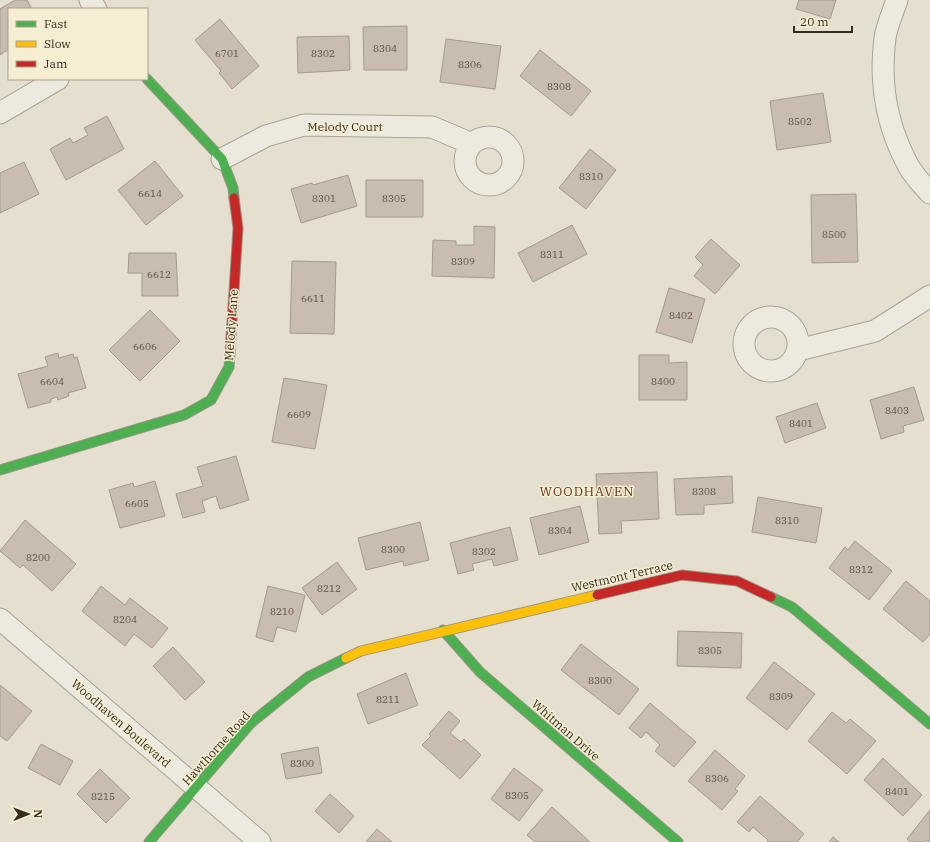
<svg xmlns="http://www.w3.org/2000/svg" width="930" height="842" font-family="'IBM Plex Serif',serif">
  <style>
    .building { fill: #c8bdae; stroke: #a49b8d }
    .lines { fill: none; stroke-linecap: round; stroke-linejoin: round }
    .street-casing { stroke: #a9a496; stroke-width: 23 }
    .fast-casing { stroke: #999386; stroke-width: 11 }
    .slow-casing { stroke: #999386; stroke-width: 11 }
    .jam-casing { stroke: #999386; stroke-width: 11 }
    .street { stroke: #ece9df; stroke-width: 21 }
    .fast { stroke: #4caf50; stroke-width: 9 }
    .slow { stroke: #ffc107; stroke-width: 9 }
    .jam { stroke: #c62828; stroke-width: 9 }
    .labels { text-anchor: middle; dominant-baseline: central; stroke-width: 3; stroke-linejoin: round; paint-order: stroke }
    .number-label { font-size: 10px; fill: #5c5042 }
    .street-label { font-size: 12px; fill: #382c1e; stroke: #f5eed3 }
    .neighbourhood-label { font-size: 13px; letter-spacing: 1px; fill: #64321e; stroke: #f5eed3 }
  </style>
  <rect width="100%" height="100%" fill="#e4dfce"/>
  <path class="building" d="M15 0H27L32 9H9V49L0 55V9Z
    M799 0H836L830 19 796 9Z
    M220 19 259 66 232 89 219 73 221 71 195 40Z
    M407 26V70H364L363 27Z
    M349 36 350 70 298 73 297 37Z
    M446 39 501 46 495 89 440 82Z
    M540 50 591 91 571 116 520 76Z
    M823 93 831 142 777 150 770 101Z
    M107 116 124 149 66 180 50 149 70 138 73 143 88 135 84 128Z
    M590 149 616 170 586 209 559 188Z
    M155 161 183 196 146 225 118 190Z
    M24 162 39 194 0 213V173Z
    M348 175 357 206 301 223 291 189 312 183 313 185Z
    M366 180H423V217H366Z
    M856 194 858 262 812 263 811 195Z
    M572 225 587 254 533 282 518 253Z
    M474 226 495 227 494 278 432 276 433 240 456 241V245H474Z
    M711 239 740 265 715 294 694 276 703 265 695 257Z
    M129 253H176L178 296H142V273H128Z
    M292 261 336 262 334 334 290 333Z
    M669 288 705 299 692 343 656 332Z
    M150 310 180 341 140 381 109 350Z
    M58 353 59 358 73 354 74 358 77 357 86 388 68 393 69 396 58 400 57 397 51 399V402L28 408 18 374 48 366 45 357Z
    M639 355H669V363L687 362V400H639Z
    M284 378 327 385 315 449 272 442Z
    M914 387 924 420 903 426 904 432 881 439 870 400Z
    M817 403 826 428 785 443 776 417Z
    M236 456 249 500 220 509 216 496 202 501 205 512 183 518 176 494 203 486 197 467Z
    M657 472 659 519 621 521 622 533 599 534 596 474Z
    M732 476 733 503 704 505V514L676 515 674 479Z
    M155 481 165 516 120 528 109 490 133 483 134 487Z
    M758 497 822 508 816 543 752 532Z
    M580 506 589 542 539 555 530 518Z
    M25 520 76 564 52 591 23 565 20 568 0 551Z
    M420 522 429 560 404 566 403 561 366 570 358 538Z
    M510 527 518 560 494 566 492 559 472 564 474 570 458 574 450 543Z
    M855 541 892 571 869 600 829 568 845 547 848 550Z
    M337 562 357 589 322 615 302 588Z
    M906 581 930 601V634L923 642 883 609Z
    M101 586 125 605 130 598 168 628 152 648 134 634 125 646 82 611Z
    M268 586 305 595 296 632 277 627 273 642 256 637Z
    M678 631 742 633 741 668 677 666Z
    M581 644 639 689 619 715 561 670Z
    M173 647 205 682 185 700 153 666Z
    M774 662 815 694 787 730 746 698Z
    M406 673 418 705 368 724 357 694Z
    M0 685 32 711 7 741 0 736Z
    M650 703 696 742 674 767 655 751 660 745 646 732 641 738 629 728Z
    M449 711 460 721 450 733 461 742 464 739 481 755 460 779 422 745 431 736 429 734Z
    M832 712 846 723 850 719 876 741 847 774 808 741Z
    M41 744 73 761 60 785 28 768Z
    M318 747 322 773 286 779 281 754Z
    M715 750 745 776 735 789 738 791 722 810 688 781Z
    M883 758 922 795 903 816 864 780Z
    M514 768 543 790 519 821 491 799Z
    M100 769 130 798 106 823 77 794Z
    M330 794 354 816 339 833 315 811Z
    M760 796 804 834 797 842H767L768 840 753 827 749 832 737 822Z
    M552 807 590 842H535L527 835Z
    M930 810V842L927 840 925 842H910L907 839Z
    M377 829 392 842H366Z
    M833 837 839 842H829Z"/>
  <g class="lines">
    <g class="street-casing">
      <path id="street" d="M90 0 96 9
        M897 0C893 12 887 25 885 38 879 83 887 127 909 167 915 177 923 185 930 193
        M0 113 58 79
        M465 161a24 24 0 1 1 48 0a24 24 0 1 1-48 0Z
        M222 159 266 136 304 125 432 127 472 144
        M744 344a27 27 0 1 1 54 0a27 27 0 1 1-54 0Z
        M798 350 875 331 930 296
        M0 619 260 842"/>
    </g>
    <g class="fast-casing">
      <path id="fast" d="M147 79 222 159 233 188 234 198
        M0 470 184 415 211 400 229 367 230 353
        M771 597 792 607 930 724
        M443 630 480 672 678 842
        M149 842 251 723 308 677 346 658"/>
    </g>
    <g class="slow-casing">
      <path id="slow" d="M346 658 361 651 597 595"/>
    </g>
    <g class="jam-casing">
      <path id="jam" d="M230 353 238 228 234 198
        M597 595 682 575 737 581 771 597"/>
    </g>
    <use href="#street" class="street"/>
    <use href="#fast" class="fast"/>
    <use href="#slow" class="slow"/>
    <use href="#jam" class="jam"/>
  </g>
  <g class="labels">
    <g class="number-label">
      <text x="385" y="48">8304</text>
      <text x="227" y="53">6701</text>
      <text x="323" y="53">8302</text>
      <text x="470" y="64">8306</text>
      <text x="559" y="86">8308</text>
      <text x="800" y="121">8502</text>
      <text x="591" y="176">8310</text>
      <text x="150" y="193">6614</text>
      <text x="324" y="198">8301</text>
      <text x="394" y="198">8305</text>
      <text x="834" y="234">8500</text>
      <text x="552" y="254">8311</text>
      <text x="463" y="261">8309</text>
      <text x="159" y="274">6612</text>
      <text x="313" y="298">6611</text>
      <text x="681" y="315">8402</text>
      <text x="145" y="346">6606</text>
      <text x="52" y="381">6604</text>
      <text x="663" y="381">8400</text>
      <text x="897" y="410">8403</text>
      <text x="299" y="414">6609</text>
      <text x="801" y="423">8401</text>
      <text x="704" y="491">8308</text>
      <text x="137" y="503">6605</text>
      <text x="787" y="520">8310</text>
      <text x="560" y="530">8304</text>
      <text x="393" y="549">8300</text>
      <text x="484" y="551">8302</text>
      <text x="38" y="557">8200</text>
      <text x="861" y="569">8312</text>
      <text x="329" y="588">8212</text>
      <text x="282" y="611">8210</text>
      <text x="125" y="619">8204</text>
      <text x="710" y="650">8305</text>
      <text x="600" y="680">8300</text>
      <text x="781" y="696">8309</text>
      <text x="388" y="699">8211</text>
      <text x="302" y="763">8300</text>
      <text x="717" y="778">8306</text>
      <text x="897" y="791">8401</text>
      <text x="517" y="795">8305</text>
      <text x="103" y="796">8215</text>
    </g>
    <g class="street-label">
      <text x="345" y="126">Melody Court</text>
      <text transform="translate(231 325) rotate(-86)">Melody Lane</text>
      <text transform="translate(622 576) rotate(-13)">Westmont Terrace</text>
      <text transform="translate(121 723) rotate(41)">Woodhaven Boulevard</text>
      <text transform="translate(566 730) rotate(41)">Whitman Drive</text>
      <text transform="translate(216 748) rotate(-48)">Hawthorne Road</text>
    </g>
    <g class="neighbourhood-label">
      <text x="587" y="491">WOODHAVEN</text>
    </g>
  </g>
  <rect x="8" y="8" width="140" height="72" fill="#f5eed3" stroke="#a9a08b"/>
  <rect x="16" y="21" width="20" height="6" fill="#4caf50" stroke="#a9a08b"/>
  <text x="44" y="28" font-size="12" fill="#382c1e">Fast</text>
  <rect x="16" y="41" width="20" height="6" fill="#ffc107" stroke="#a9a08b"/>
  <text x="44" y="48" font-size="12" fill="#382c1e">Slow</text>
  <rect x="16" y="61" width="20" height="6" fill="#c62828" stroke="#a9a08b"/>
  <text x="44" y="68" font-size="12" fill="#382c1e">Jam</text>
  <g transform="translate(28 814) rotate(89)" stroke="#f5eed3" stroke-width="3" paint-order="stroke">
  <path d="M0-3L7 15L0 10L-7 15Z" fill="#382c1e"/>
  <text y="-6" font-size="11" font-weight="bold" text-anchor="middle" fill="#382c1e">N</text>
  </g>
  <path d="M794 26v6h58v-6" fill="none" stroke="#382c1e" stroke-width="2"/>
  <text x="800" y="26" font-size="12" fill="#382c1e" stroke="#f5eed3" stroke-width="3" paint-order="stroke">20 m</text>
</svg>
